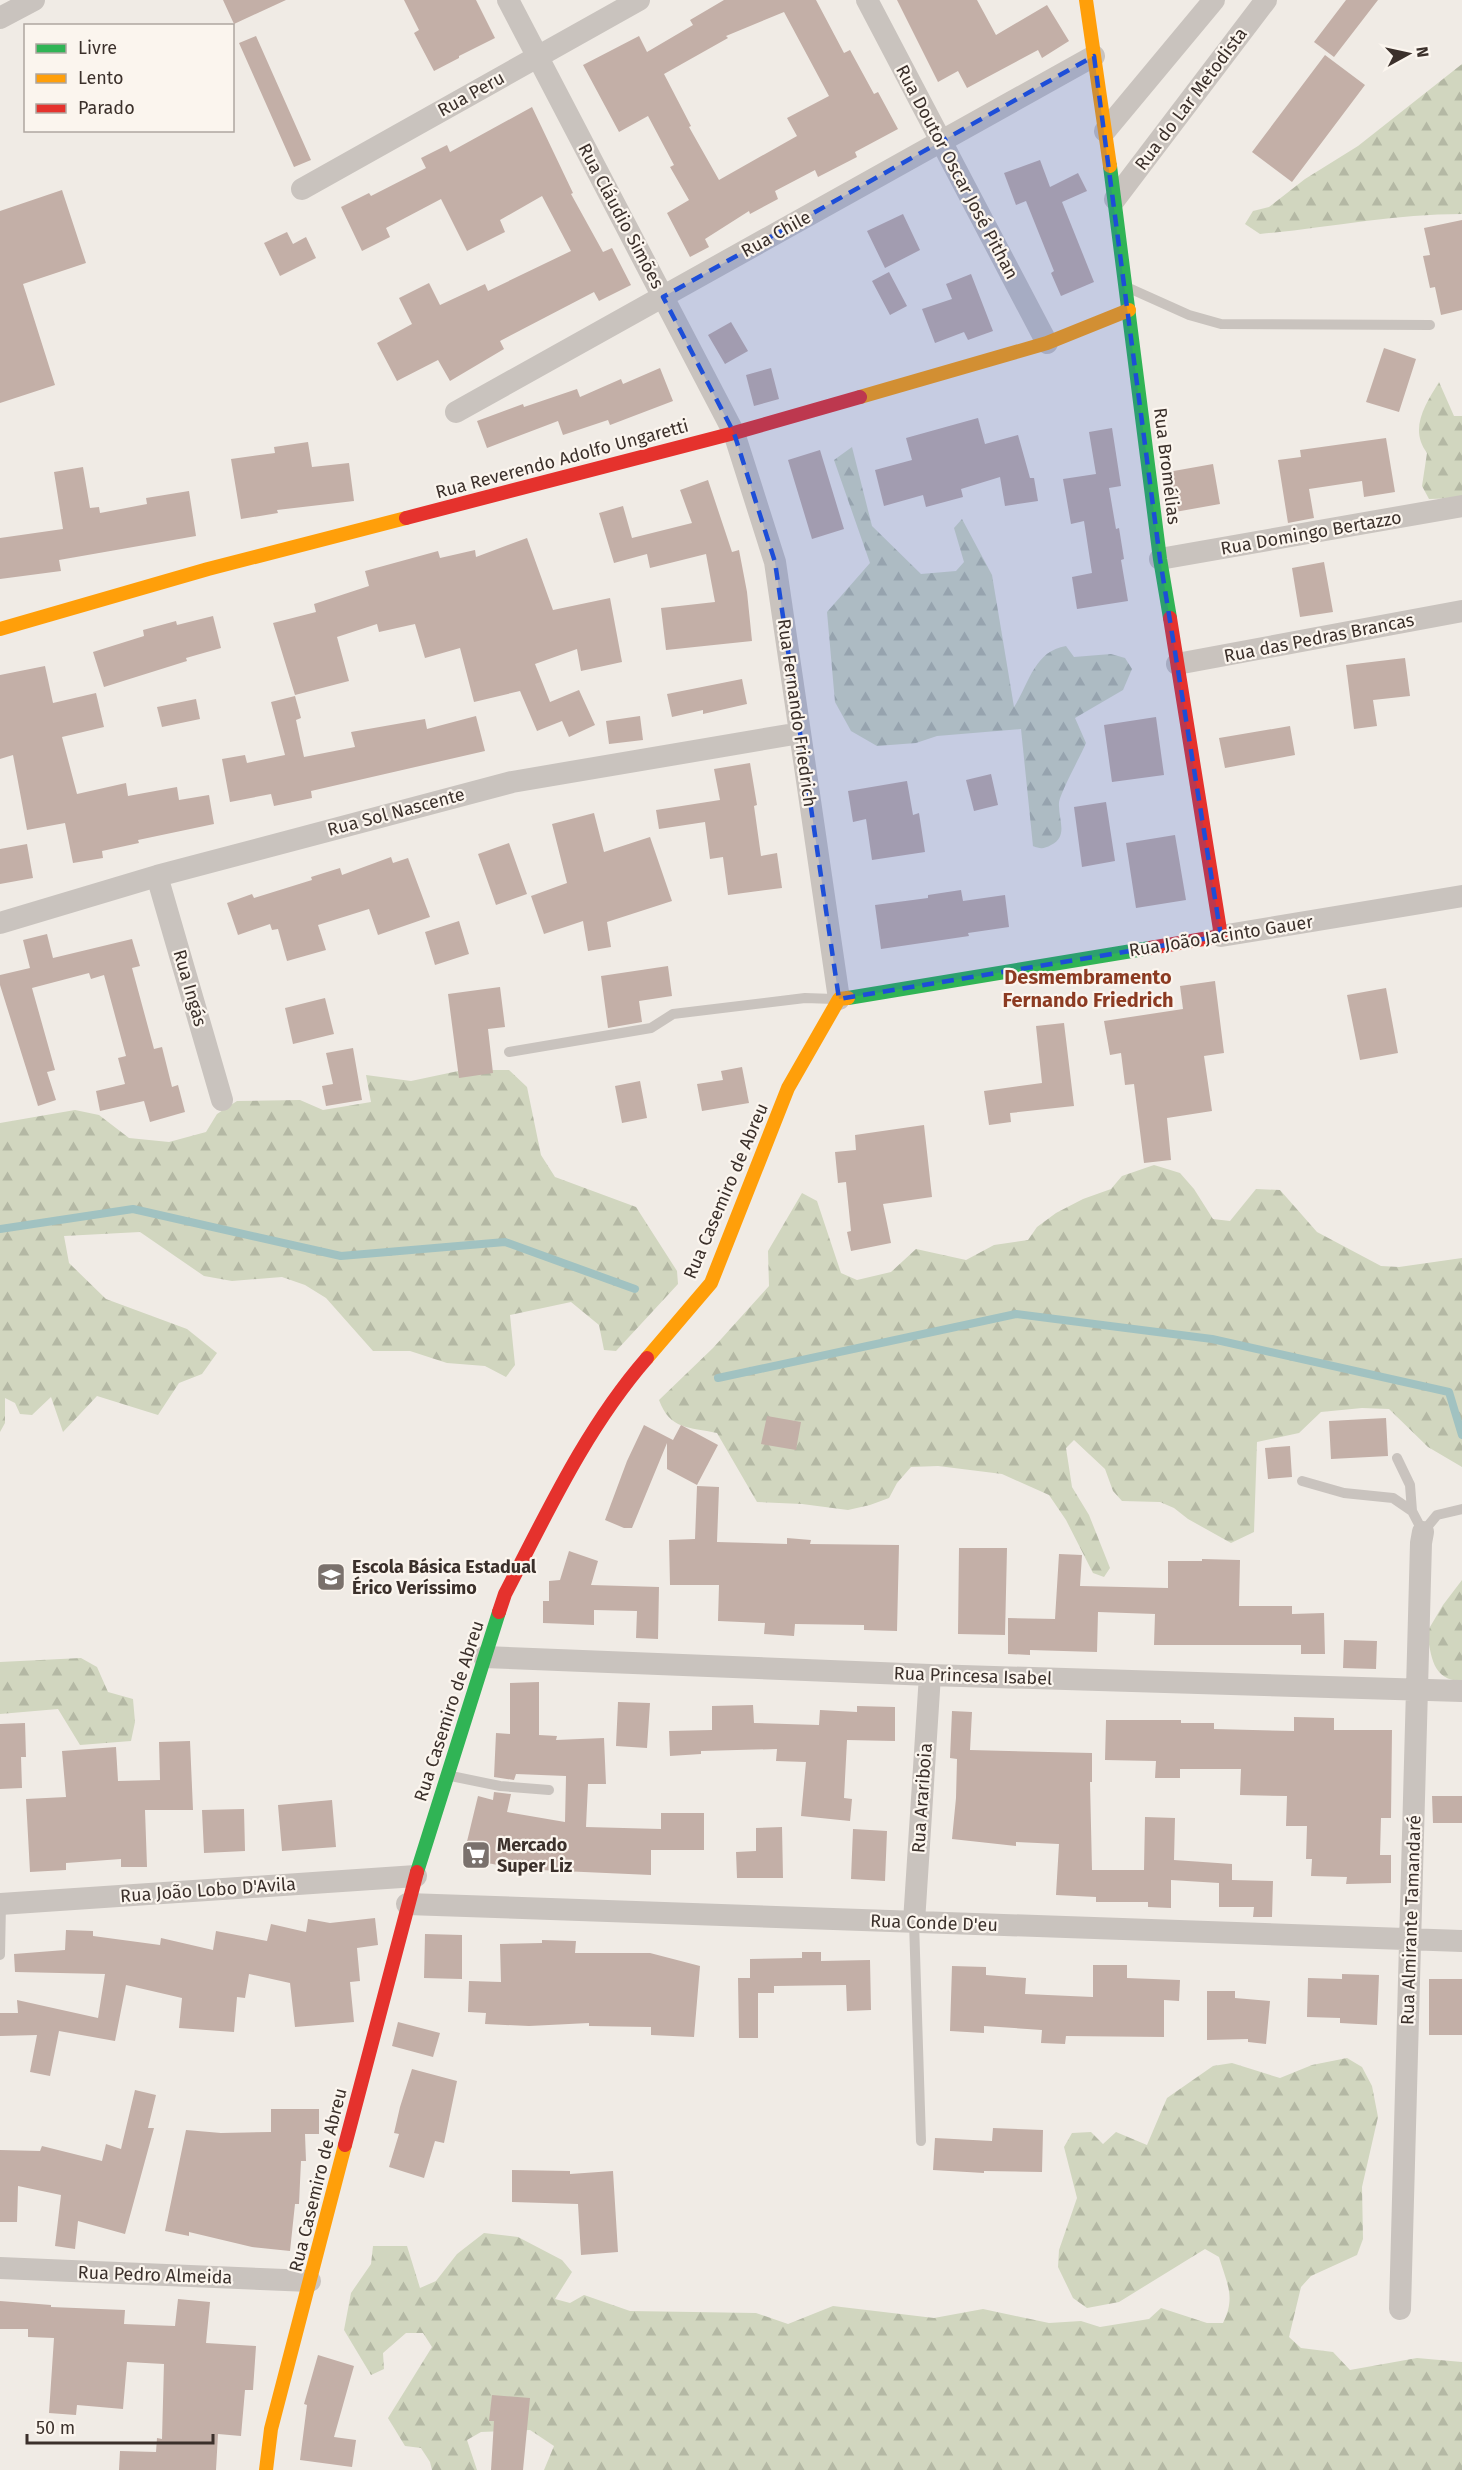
<svg xmlns="http://www.w3.org/2000/svg" width="1462" height="2470" font-family="'Fira Sans',sans-serif">
<defs>
<pattern id="forest-firs" width="22" height="20" patternUnits="userSpaceOnUse" patternTransform="scale(1.5)"><rect width="22" height="20" fill="#d1d6bf"/><path d="M5 1l3.5 6h-7zM16 11l3.5 6h-7z" fill="#b4b8a4"/></pattern>
</defs>
<rect width="100%" height="100%" fill="#f0ebe5"/>
<path fill="url(#forest-firs)" d="M1462,64V214C1394,214 1327,228 1260,234L1245,224L1253,211L1269,207L1305,179L1358,146Z
M1439,382L1454,416H1462V498L1429,499L1422,486L1427,453C1409,429 1425,405 1439,382Z
M852,447L872,526L921,574L956,571L964,562L954,528L962,519L992,575L1014,707C1029,684 1034,651 1066,646L1074,657L1111,654L1125,658L1132,669L1123,690L1075,718L1086,743C1081,755 1060,793 1059,803C1058,819 1069,836 1051,845C1044,849 1040,849 1033,846L1021,729L937,736L916,743L877,746L851,731L835,702L827,612L870,563L834,460Z
M463,1070H509L527,1087L541,1155L555,1177L636,1207L677,1271L678,1284L616,1351L604,1350L599,1325L571,1302L510,1315L515,1365L506,1377L485,1366L447,1363L410,1351H373L326,1298L305,1285L282,1277L232,1281L204,1276L140,1232L64,1236L69,1263L106,1299L187,1329L217,1353L202,1374L179,1383L158,1415L97,1396L63,1432L51,1397L32,1415L20,1414L15,1403L5,1398V1423L0,1432V1123L75,1110L99,1115L129,1138L169,1142L206,1132L217,1114L237,1101L300,1100L323,1110L371,1102L366,1075L411,1081Z
M1154,1165L1180,1173L1194,1189L1213,1219L1230,1221L1256,1189L1280,1190L1317,1232L1381,1266L1399,1267L1462,1258V1467L1428,1447L1389,1409L1362,1408L1321,1412L1299,1433L1257,1442L1254,1532L1231,1543L1188,1519L1174,1508L1160,1502L1122,1501L1113,1491L1105,1469L1074,1440L1066,1448L1072,1487L1089,1515L1110,1568L1104,1577L1093,1573L1066,1520L1049,1495L1002,1474L938,1466L911,1467L897,1483L889,1498L870,1505L848,1510L802,1504L757,1502L717,1433C689,1427 670,1430 659,1400L713,1348L769,1286L768,1251L802,1193L817,1201L841,1273L857,1280L891,1272L916,1249L966,1260L994,1245L1028,1240L1037,1227L1056,1213L1083,1199L1111,1189L1122,1176Z
M1462,1580V1681C1432,1681 1431,1655 1427,1632L1443,1605Z
M81,1658L97,1667L108,1692L133,1699L135,1722L131,1741L80,1745L58,1709L0,1714V1662Z
M1347,2058L1362,2067L1372,2086L1378,2117L1362,2187L1363,2239L1357,2255L1311,2276L1301,2287L1289,2337L1301,2348L1333,2352L1350,2370L1417,2358L1462,2362V2470H544L554,2446L530,2430L481,2432L467,2440L477,2470H432L430,2462L421,2448L405,2446L388,2418L432,2347L423,2333H406L383,2353L384,2369L371,2375L344,2330L351,2293L371,2264L373,2246H407L420,2288L436,2281L457,2254L484,2233L518,2237L562,2260L572,2272L555,2299L570,2303L584,2295L630,2311L756,2313L788,2324L833,2306L934,2318L983,2309L1049,2323L1081,2321L1100,2327L1149,2319L1161,2308L1207,2323H1223C1236,2297 1227,2284 1219,2257L1205,2249L1119,2302L1087,2308L1073,2298L1058,2267L1059,2250L1077,2198L1064,2147L1072,2133L1091,2132L1103,2144L1116,2132L1147,2145L1167,2098L1213,2066L1232,2063L1280,2078L1312,2065Z"/>
<g fill="none" stroke-linecap="round" stroke-linejoin="round">
<path stroke="#a1c2c1" stroke-width="8" d="M0,1229L133,1209L341,1256L505,1242L635,1289
M718,1378L1016,1314L1212,1339L1449,1392L1462,1435"/>
</g>
<path fill="#c3afa7" fill-rule="evenodd" d="M223,0H286L234,24Z
M404,0H476L495,38L459,56V58L434,71L414,33L419,30Z
M724,0H816L844,53L850,50L874,94L878,92L898,129L855,152L857,157L818,177L815,170L775,191L778,199L750,214L749,211L705,239L709,247L690,257L667,213L689,200L670,167L674,165L648,116L619,132L583,65L639,36L647,52L693,25L690,20ZM784,12L829,96L787,118L797,136L719,180L689,127L691,126L664,74L728,38L726,36Z
M897,0H977L996,35L1047,5L1069,41L1042,58L1038,50L967,88L958,71L938,82Z
M1346,0H1378L1334,57L1314,42Z
M256,36L311,160L294,167L239,43Z
M1325,55L1365,85L1292,182L1252,152Z
M532,107L573,193L571,194L603,252L612,248L631,285L599,301L594,292L500,341L504,349L450,381L438,360L397,381L377,343L412,324L399,298L429,283L440,305L485,284L488,291L571,251L542,196L500,220L505,232L467,251L441,199L386,228L390,237L362,251L341,207L369,193L371,196L426,168L421,158L447,145L450,152Z
M1040,160L1050,187L1078,173L1087,191L1062,202L1094,282L1061,296L1051,273L1054,271L1026,201L1016,205L1004,173Z
M62,190L86,263L23,284L55,385L0,403V211Z
M903,214L920,250L885,268L867,231Z
M1462,220V310L1441,315L1435,287L1430,288L1423,256L1430,255L1424,228Z
M287,232L293,244L306,237L316,258L280,276L264,243Z
M889,272L907,306L890,315L872,281Z
M971,274L993,331L968,340L964,332L935,343L922,309L952,299L946,284Z
M731,322L748,351L725,364L708,335Z
M1384,348L1416,359L1399,412L1366,402Z
M660,368L673,401L610,425L608,420L563,435L558,421L487,448L477,421L523,404L524,407L577,389L580,397L621,379L623,384Z
M771,368L779,399L754,406L746,375Z
M978,418L985,444L1018,435L1030,478H1034L1038,501L1005,506L1000,477L961,489L963,497L926,507L923,495L884,506L875,470L912,460L906,438Z
M1112,428L1121,486L1109,488L1116,529L1119,528L1124,559L1121,560L1128,601L1077,609L1072,577L1092,573L1084,521L1071,524L1063,479L1096,474L1089,432Z
M1386,438L1395,492L1364,497L1362,481L1309,489L1314,518L1288,523L1278,460L1301,457L1300,450Z
M308,442L312,467L349,463L354,501L277,510L278,513L241,519L231,459L275,453L274,447Z
M820,450L844,529L812,539L788,460Z
M1213,464L1220,504L1175,512L1168,472Z
M83,467L90,508L99,507L100,513L147,504L146,498L189,491L196,536L59,560L61,571L0,579V538L63,529L54,472Z
M708,480L732,552L739,550L747,592L752,641L666,650L661,608L715,602L706,554L650,568L647,554L614,563L599,513L623,506L632,538L692,523L680,490Z
M527,538L553,610L610,598L622,662L581,671L577,649L535,664L550,702L579,690L595,725L569,737L562,721L537,731L520,691L474,702L460,648L425,658L415,624L379,632L377,624L337,637L349,681L295,695L273,623L316,612L314,604L369,586L365,571L438,551L440,558L475,550L476,557Z
M1324,562L1333,612L1300,617L1292,568Z
M213,616L221,648L186,658L187,661L104,687L93,652L144,636L143,630L176,621L177,625Z
M1405,658L1410,696L1373,700L1377,726L1354,729L1346,665Z
M45,666L53,703L96,693L104,727L62,737L77,794L126,783L128,796L177,787L179,800L209,795L214,824L138,840L139,843L102,851L103,858L73,863L65,823L27,830L13,755L0,759V675Z
M742,679L747,704L703,714V710L672,717L667,694Z
M295,696L301,718L296,720L304,757L355,747L351,732L425,719L427,729L476,716L485,751L311,791L312,798L274,806L271,794L230,802L222,759L245,755L247,763L285,755L271,702Z
M196,699L200,719L162,727L157,707Z
M640,716L643,740L609,744L606,721Z
M1156,717L1164,775L1112,782L1104,725Z
M1290,726L1295,755L1225,768L1219,738Z
M750,763L757,805L754,806L761,856L777,853L782,888L728,895L723,857L710,859L705,822L659,829L656,810L720,800L714,769Z
M991,774L998,805L974,811L966,780Z
M907,781L913,815L919,813L925,852L872,860L866,819L853,822L848,791Z
M1106,802L1115,861L1082,867L1074,807Z
M594,813L604,852L650,837L672,901L607,922L611,947L588,951L583,921L544,934L531,896L567,883L552,824Z
M1175,835L1186,900L1136,908L1126,843Z
M509,843L527,894L496,905L478,854Z
M27,844L33,878L0,884V849Z
M391,857L393,863L408,858L430,917L378,935L369,909L318,925L326,950L287,961L278,929L272,930L270,924L238,935L227,903L252,894L254,898L312,880L311,877L340,868L342,875Z
M961,890L963,901L1005,895L1009,927L968,933L969,936L881,949L875,905L928,898V895Z
M459,921L469,954L435,965L425,932Z
M47,934L53,958L132,939L140,966L132,968L154,1049L162,1047L172,1087L178,1085L185,1112L150,1122L144,1101L100,1111L96,1091L125,1084L118,1058L126,1056L104,975L91,979L89,973L32,988L55,1070L47,1072L56,1100L38,1106L0,985V975L30,968L23,940Z
M668,966L672,996L639,1001L642,1022L608,1028L601,976Z
M1215,981L1224,1053L1204,1056L1212,1111L1167,1118L1171,1160L1144,1163L1134,1084L1125,1085L1121,1053L1110,1055L1104,1021L1183,1009L1180,986Z
M500,987L505,1027L488,1029L493,1073L459,1078L448,994Z
M1386,988L1398,1053L1360,1060L1347,995Z
M325,998L334,1034L293,1044L285,1008Z
M1064,1023L1074,1106L1010,1113L1011,1122L989,1125L984,1091L1042,1083L1036,1026Z
M353,1048L362,1100L326,1106L322,1086L333,1084L326,1053Z
M742,1067L749,1103L702,1111L697,1084L723,1080L721,1071Z
M640,1081L647,1118L622,1123L615,1086Z
M924,1125L932,1197L883,1204L891,1243L851,1251L847,1232L851,1231L846,1182L838,1183L835,1152L856,1150L855,1135Z
M767,1416L801,1422L796,1450L761,1444Z
M1386,1418L1388,1456L1331,1459L1329,1421Z
M644,1425L673,1440L681,1425L718,1445L697,1485L667,1469V1443L632,1528H624L605,1520L627,1461Z
M1290,1446L1292,1477L1268,1479L1265,1448Z
M697,1486L719,1487L717,1542L787,1544V1538L811,1540L810,1544L899,1545L897,1631L864,1630V1625L795,1624L794,1636L764,1634L765,1623L718,1621L719,1585H670L669,1540L695,1539Z
M959,1548H1007L1005,1635L958,1634Z
M569,1551L598,1561L591,1585L659,1587L658,1639L636,1638L637,1611L594,1610V1625L543,1623V1601H549V1581L560,1580Z
M1059,1554L1082,1555L1080,1586L1168,1588V1561H1202V1559L1240,1560L1239,1606H1292V1614L1324,1613L1325,1654H1301V1645H1154L1155,1614L1098,1612L1097,1652L1030,1650V1655L1008,1654V1618L1055,1619Z
M1344,1640L1377,1641L1376,1669L1343,1668Z
M539,1682V1735L557,1736L556,1740L604,1738L606,1784H588L586,1827L661,1829V1813H704V1850H651V1875L539,1870L538,1873L463,1858L478,1796L493,1800L494,1792L511,1794L507,1812L565,1822L566,1776L516,1774L514,1780L494,1777L496,1733L510,1734V1683Z
M618,1702L650,1703L647,1748L616,1746Z
M753,1705L754,1723L819,1725L820,1710L857,1712V1706L895,1707V1741L847,1740L844,1798L852,1799L850,1821L801,1816L806,1762L776,1761L777,1749L701,1751V1754L670,1756L669,1731L712,1730V1706Z
M952,1711L972,1712L970,1750L1092,1753V1782H1090L1092,1870H1144L1145,1817L1175,1818L1174,1860L1232,1864V1880L1273,1881L1272,1917H1253L1254,1907H1219V1883L1171,1880V1908L1148,1907V1902H1096V1897L1056,1895L1059,1844L1016,1842V1846L952,1839L956,1798L957,1759L950,1758Z
M1294,1717L1334,1718V1730H1392L1391,1818H1381L1380,1855H1391V1883L1346,1884L1347,1877L1311,1876L1312,1859H1306L1307,1826H1286L1287,1796L1240,1795L1241,1769H1180V1778H1155L1156,1761L1105,1760L1106,1720H1181V1723H1214V1729L1294,1731Z
M25,1723L26,1757H21L22,1788L0,1789V1724Z
M190,1741L193,1810H145L147,1867H121V1859L66,1863V1870L30,1872L26,1799L66,1797L62,1751L116,1747L118,1781L160,1780L159,1742Z
M1432,1796H1462V1823H1433Z
M332,1800L336,1847L282,1851L278,1805Z
M244,1809L245,1851L204,1853L202,1810Z
M782,1827L783,1878H737L736,1852L756,1851V1828Z
M853,1829L887,1831L885,1881L851,1879Z
M375,1918L378,1945L357,1948L360,1981L350,1982L354,2022L295,2027L290,1983L249,1974L245,1998L237,1997L234,2032L179,2028L182,1998L126,1985L115,2041L59,2031L50,2076L30,2072L37,2035L0,2036V2013H18L17,2000L98,2018L105,1974L15,1972L14,1954L65,1950L66,1930L93,1931V1936L160,1945L161,1938L213,1950L216,1931L267,1941L271,1924L306,1932L308,1919L330,1923Z
M425,1934L462,1935V1979L424,1978Z
M542,1940L576,1941L575,1953H650L700,1966L694,2037L651,2035V2027L589,2026V2023L529,2026L485,2024L486,2013L468,2012L469,1981L501,1982L500,1944L542,1943Z
M802,1952H821V1961L870,1960L871,2010L847,2011L846,1985L774,1986V1993H758V2038H739L738,1978H750V1959L802,1958Z
M1093,1965H1127V1978L1180,1980L1179,2001L1164,2000V2037L1066,2036L1065,2044L1041,2043L1042,2030L984,2026V2033L950,2031L952,1966L986,1967V1975L1026,1978L1025,1994L1093,1997Z
M1342,1974L1379,1975L1377,2025L1340,2023V2018L1307,2017L1308,1978L1342,1979Z
M1429,1979H1462V2035H1429Z
M1207,1991H1235V1998L1270,2001L1266,2044L1248,2042V2039L1207,2040Z
M398,2022L440,2033L433,2057L392,2046Z
M412,2069L457,2081L444,2143L435,2141L424,2178L389,2167L399,2134L394,2133L400,2107Z
M135,2090L156,2095L148,2128H154L125,2234L78,2221L75,2249L55,2246L61,2195L18,2186L17,2222H0V2150L40,2151L42,2146L102,2161L106,2144L121,2149Z
M271,2109H319V2134H305L306,2161H301L299,2204H295L290,2251L252,2247L189,2232V2236L165,2231L186,2130L221,2133L271,2132Z
M993,2128L1043,2130L1042,2172L984,2171V2173L933,2170L935,2138L992,2141Z
M512,2170L570,2171V2174L613,2171L618,2252L581,2255L578,2204L512,2202Z
M178,2299L210,2302L206,2343L256,2346L253,2390H245L241,2436L218,2434L216,2470H119L120,2451L156,2452L157,2438L162,2439L164,2364L127,2362L123,2409L77,2405L76,2415L49,2413L54,2338L28,2337V2329H0V2301L51,2305V2307L125,2310L124,2324L175,2326Z
M318,2355L354,2366L334,2437L356,2440L352,2467L300,2460L307,2405L304,2404Z
M492,2395L530,2398L523,2470H491L494,2421H489Z"/>
<g fill="none" stroke-linecap="round" stroke-linejoin="round">
<path stroke="#c9c3be" stroke-width="10" d="M1131,289L1189,315L1221,324L1430,325
M509,1052L651,1028L673,1014L805,998L834,999
M1397,1458L1410,1485L1412,1511
M1302,1481L1344,1493L1393,1498L1412,1511L1423,1532L1437,1515L1462,1509
M451,1776L500,1786L549,1790
M914,1922L921,2141
M0,1955L1,1904"/>
<path stroke="#c9c3be" stroke-width="22" d="M508,0L734,433L775,562L839,999
M867,0L1047,343
M0,18L34,0
M1105,131L1214,0
M302,189L639,0
M1115,199L1266,0
M456,412L1094,56
M1160,559L1462,506
M1177,664L1462,611
M157,876L222,1100
M0,923L157,876L512,782L800,733
M1221,936L1462,896
M484,1657L930,1675L1462,1691
M0,1904L416,1876
M407,1904L1462,1941
M914,1922L930,1675
M0,2268L310,2281
M1400,2309L1421,1543L1423,1532"/>
<path stroke="#30b455" stroke-width="14" d="M1110,166L1160,559L1170,618
M848,998L1150,948
M417,1872L499,1612"/>
<path stroke="#ff9f0a" stroke-width="14" d="M1086,0L1110,166
M860,397L1047,343L1129,310
M0,629L208,569L406,518
M647,1358L711,1283L788,1088L839,999L848,998
M266,2470L271,2429L345,2145"/>
<path stroke="#e5322d" stroke-width="14" d="M406,518L734,433L860,397
M1150,948L1221,936L1170,618
M499,1612L505,1594C547,1513 586,1428 647,1358
M345,2145L417,1872"/>
</g>
<path fill="#1d4ed8" fill-opacity="0.2" stroke="#1d4ed8" stroke-width="4.5" stroke-dasharray="12 8" stroke-linejoin="round" d="M1094,56L1160,559L1221,936L839,999L775,562L734,433L663,297Z"/>
<defs>
<g id="school-square" transform="scale(1.5)"><rect x="-9" y="-9" width="18" height="18" rx="4" fill="#7a716c" stroke="#fbf5ee"/><path d="M0-5L7-2L0 1L-7-2ZM-4 1L0 2.5L4 1V4Q0 6-4 4Z" fill="#fff"/></g>
<g id="supermarket-square" transform="scale(1.5)"><rect x="-9" y="-9" width="18" height="18" rx="4" fill="#7a716c" stroke="#fbf5ee"/><path d="M-6-5.5h2.5l.6 2H6L4.5 2H-2.5L-4.4-4H-6ZM-1.5 3.2a1.3 1.3 0 1 0 .1 0ZM3 3.2a1.3 1.3 0 1 0 .1 0Z" fill="#fff"/></g>
</defs>
<g fill-rule="evenodd">
<use href="#school-square" x="331" y="1577"/>
<use href="#supermarket-square" x="476" y="1855"/>
</g>
<g text-anchor="middle" dominant-baseline="central" stroke-width="4.5" stroke-linejoin="round" paint-order="stroke">
<g font-size="18" fill="#3b302b" stroke="#fbf5ee">
<text transform="translate(471 94) rotate(-29)">Rua Peru</text>
<text transform="translate(1191 99) rotate(-53)">Rua do Lar Metodista</text>
<text transform="translate(957 172) rotate(62)">Rua Doutor Oscar José Pithan</text>
<text transform="translate(621 216) rotate(62)">Rua Cláudio Simões</text>
<text transform="translate(776 234) rotate(-29)">Rua Chile</text>
<text transform="translate(562 459) rotate(-15)">Rua Reverendo Adolfo Ungaretti</text>
<text transform="translate(1167 466) rotate(83)">Rua Bromélias</text>
<text transform="translate(1311 533) rotate(-10)">Rua Domingo Bertazzo</text>
<text transform="translate(1319 638) rotate(-11)">Rua das Pedras Brancas</text>
<text transform="translate(797 713) rotate(82)">Rua Fernando Friedrich</text>
<text transform="translate(396 812) rotate(-15)">Rua Sol Nascente</text>
<text transform="translate(1221 936) rotate(-9)">Rua João Jacinto Gauer</text>
<text transform="translate(190 988) rotate(74)">Rua Ingás</text>
<text transform="translate(726 1191) rotate(-67)">Rua Casemiro de Abreu</text>
<text transform="translate(973 1676) rotate(2)">Rua Princesa Isabel</text>
<text transform="translate(449 1711) rotate(-72)">Rua Casemiro de Abreu</text>
<text transform="translate(922 1798) rotate(-86)">Rua Arariboia</text>
<text transform="translate(208 1890) rotate(-4)">Rua João Lobo D'Avila</text>
<text transform="translate(1411 1920) rotate(-88)">Rua Almirante Tamandaré</text>
<text transform="translate(934 1923) rotate(2)">Rua Conde D'eu</text>
<text transform="translate(318 2180) rotate(-76)">Rua Casemiro de Abreu</text>
<text transform="translate(155 2275) rotate(2)">Rua Pedro Almeida</text>
</g>
<g font-size="18" font-weight="bold" fill="#3b302b" stroke="#fbf5ee" text-anchor="start">
<text x="352" y="1567">Escola Básica Estadual<tspan x="352" dy="21">Érico Veríssimo</tspan></text>
<text x="497" y="1845">Mercado<tspan x="497" dy="21">Super Liz</tspan></text>
</g>
<g font-size="20" font-weight="bold" fill="#8c3b22" stroke="#fbf5ee">
<text x="1088" y="977">Desmembramento<tspan x="1088" dy="23">Fernando Friedrich</tspan></text>
</g>
</g>
<rect x="24" y="24" width="210" height="108" fill="#fbf5ee" stroke="#aea6a0" stroke-width="1.5"/>
<rect x="36" y="44" width="30" height="9" fill="#30b455" stroke="#aea6a0" stroke-width="1.5"/>
<text x="78" y="54" font-size="18" fill="#3b302b">Livre</text>
<rect x="36" y="74" width="30" height="9" fill="#ff9f0a" stroke="#aea6a0" stroke-width="1.5"/>
<text x="78" y="84" font-size="18" fill="#3b302b">Lento</text>
<rect x="36" y="104" width="30" height="9" fill="#e5322d" stroke="#aea6a0" stroke-width="1.5"/>
<text x="78" y="114" font-size="18" fill="#3b302b">Parado</text>
<g transform="translate(1408 54) rotate(82)" stroke="#fbf5ee" stroke-width="4.5" paint-order="stroke">
<path d="M0-4.5L10 22L0 15L-10 22Z" fill="#3b302b"/>
<text y="-9" font-size="16" font-weight="bold" text-anchor="middle" fill="#3b302b">N</text>
</g>
<path d="M27 2434v9h186v-9" fill="none" stroke="#3b302b" stroke-width="3"/>
<text x="36" y="2434" font-size="18" fill="#3b302b" stroke="#fbf5ee" stroke-width="4.5" paint-order="stroke">50 m</text>
</svg>
